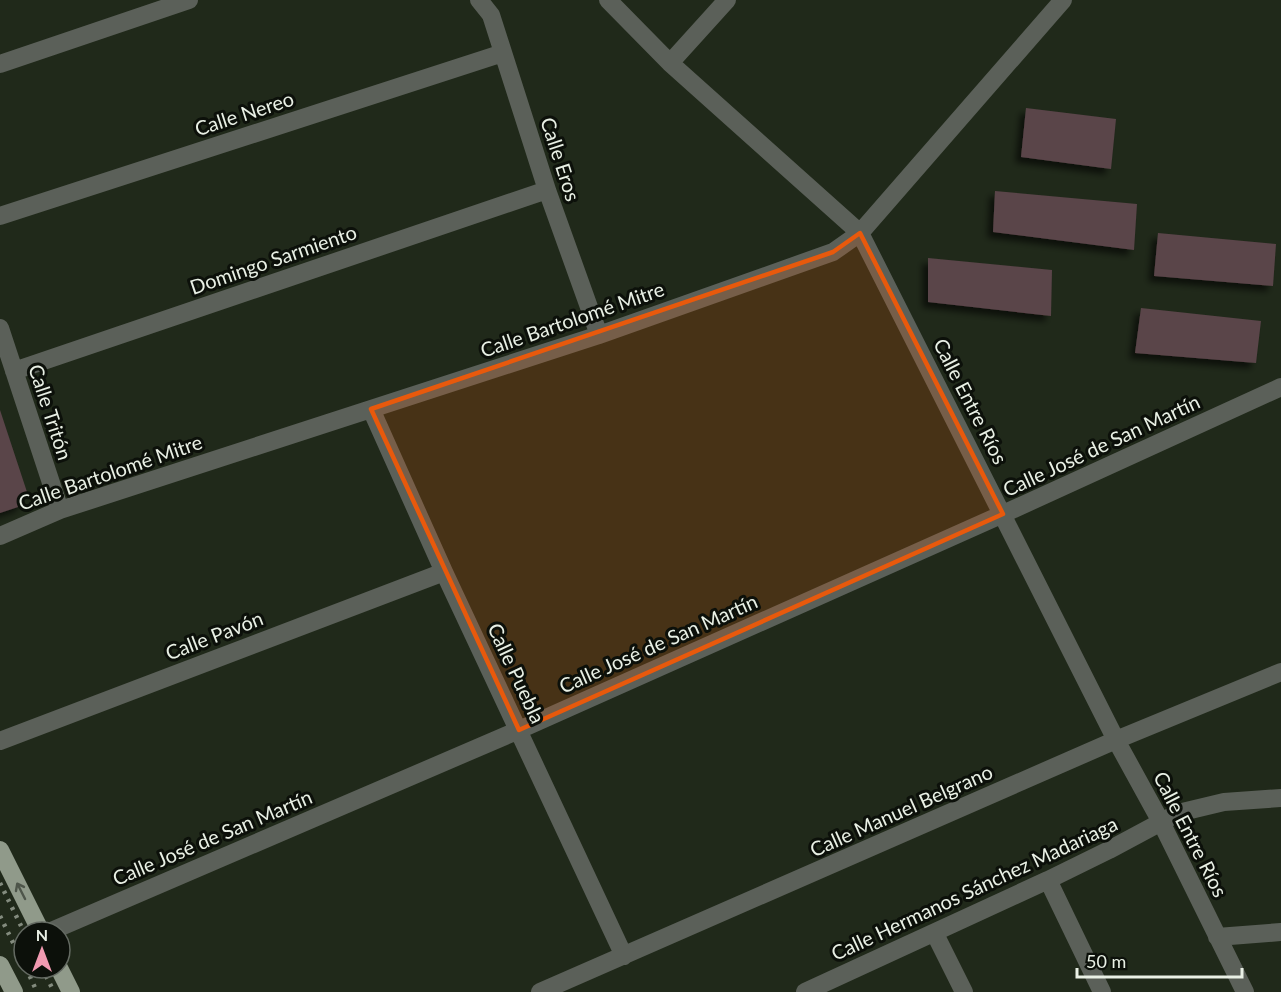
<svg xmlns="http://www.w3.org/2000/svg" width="1281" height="992" font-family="Lato,sans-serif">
<defs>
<filter id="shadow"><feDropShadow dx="-5.5" dy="5.5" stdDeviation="3" flood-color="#0009"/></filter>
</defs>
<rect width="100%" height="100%" fill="#20291a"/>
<path fill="#5a4449" filter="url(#shadow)" d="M1026,108L1116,119L1111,169L1021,157Z
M995,191L1137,204L1134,250L993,232Z
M1158,233L1276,244L1273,286L1154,276Z
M928,258L1052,270L1051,316L928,302Z
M1141,308L1261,321L1256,363L1135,353Z
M0,410L27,492L21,506L0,513Z"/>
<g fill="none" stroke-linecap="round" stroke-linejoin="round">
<path stroke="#5b6059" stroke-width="18" d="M479,0L491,15L547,190L599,335
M608,0L670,63L860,233L1116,740L1161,822L1245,992
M670,63L727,0
M0,64L189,0
M0,216L503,53
M0,328L60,510
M14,371L547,190
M371,409L444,572L624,956
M0,536L60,510L599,335L833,252L860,233L1063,0
M0,741L444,572
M1048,880L1102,992
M49,932L519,730L1003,514L1281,387
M935,934L964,992
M1217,937L1281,932
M540,992L1116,740L1281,672
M805,992L1048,880L1109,850L1178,813L1224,802L1281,798"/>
<path stroke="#909a8a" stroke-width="18" d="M0,850L41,932
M0,965L14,992
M59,968L71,992"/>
<path stroke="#838b7e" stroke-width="4.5" stroke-dasharray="3 6" stroke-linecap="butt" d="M0,883L24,932
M0,916L24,965
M26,968L37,992
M42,968L54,992"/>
</g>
<defs><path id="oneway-shaft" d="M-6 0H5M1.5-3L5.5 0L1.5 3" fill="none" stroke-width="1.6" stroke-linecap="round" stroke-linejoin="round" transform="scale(1.5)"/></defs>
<use stroke="#4e554a" href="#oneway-shaft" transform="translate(21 891) rotate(-117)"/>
<path fill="#e8590c" fill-opacity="0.2" stroke="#e8590c" stroke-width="4.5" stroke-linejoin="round" d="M860,233L1003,514L519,730L371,409L833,252Z"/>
<g text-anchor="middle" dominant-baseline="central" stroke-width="6" stroke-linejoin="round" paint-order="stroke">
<g font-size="20" fill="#e9f0e5" stroke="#0c100a">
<text transform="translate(244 113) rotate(-18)">Calle Nereo</text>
<text transform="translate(561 159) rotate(72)">Calle Eros</text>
<text transform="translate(273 259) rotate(-19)">Domingo Sarmiento</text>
<text transform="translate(572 319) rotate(-19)">Calle Bartolomé Mitre</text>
<text transform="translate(971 401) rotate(63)">Calle Entre Ríos</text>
<text transform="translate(51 412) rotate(72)">Calle Tritón</text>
<text transform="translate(1101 445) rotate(-25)">Calle José de San Martín</text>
<text transform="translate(110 472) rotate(-19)">Calle Bartolomé Mitre</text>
<text transform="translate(214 635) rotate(-21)">Calle Pavón</text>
<text transform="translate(658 643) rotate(-24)">Calle José de San Martín</text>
<text transform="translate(517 673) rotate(65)">Calle Puebla</text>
<text transform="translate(901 810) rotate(-24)">Calle Manuel Belgrano</text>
<text transform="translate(1191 834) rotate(63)">Calle Entre Ríos</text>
<text transform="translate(212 837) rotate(-23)">Calle José de San Martín</text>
<text transform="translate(974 888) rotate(-25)">Calle Hermanos Sánchez Madariaga</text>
</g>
</g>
<g transform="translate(42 950)"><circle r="28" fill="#0c100a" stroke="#646a62" stroke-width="1.5"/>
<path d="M0-4.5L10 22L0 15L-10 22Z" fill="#f19ab1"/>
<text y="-9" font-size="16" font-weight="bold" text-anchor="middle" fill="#e9f0e5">N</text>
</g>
<path d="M1077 968v9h165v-9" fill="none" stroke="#e9f0e5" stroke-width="3"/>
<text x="1086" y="968" font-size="18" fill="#e9f0e5" stroke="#0c100a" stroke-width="4.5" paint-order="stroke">50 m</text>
</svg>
